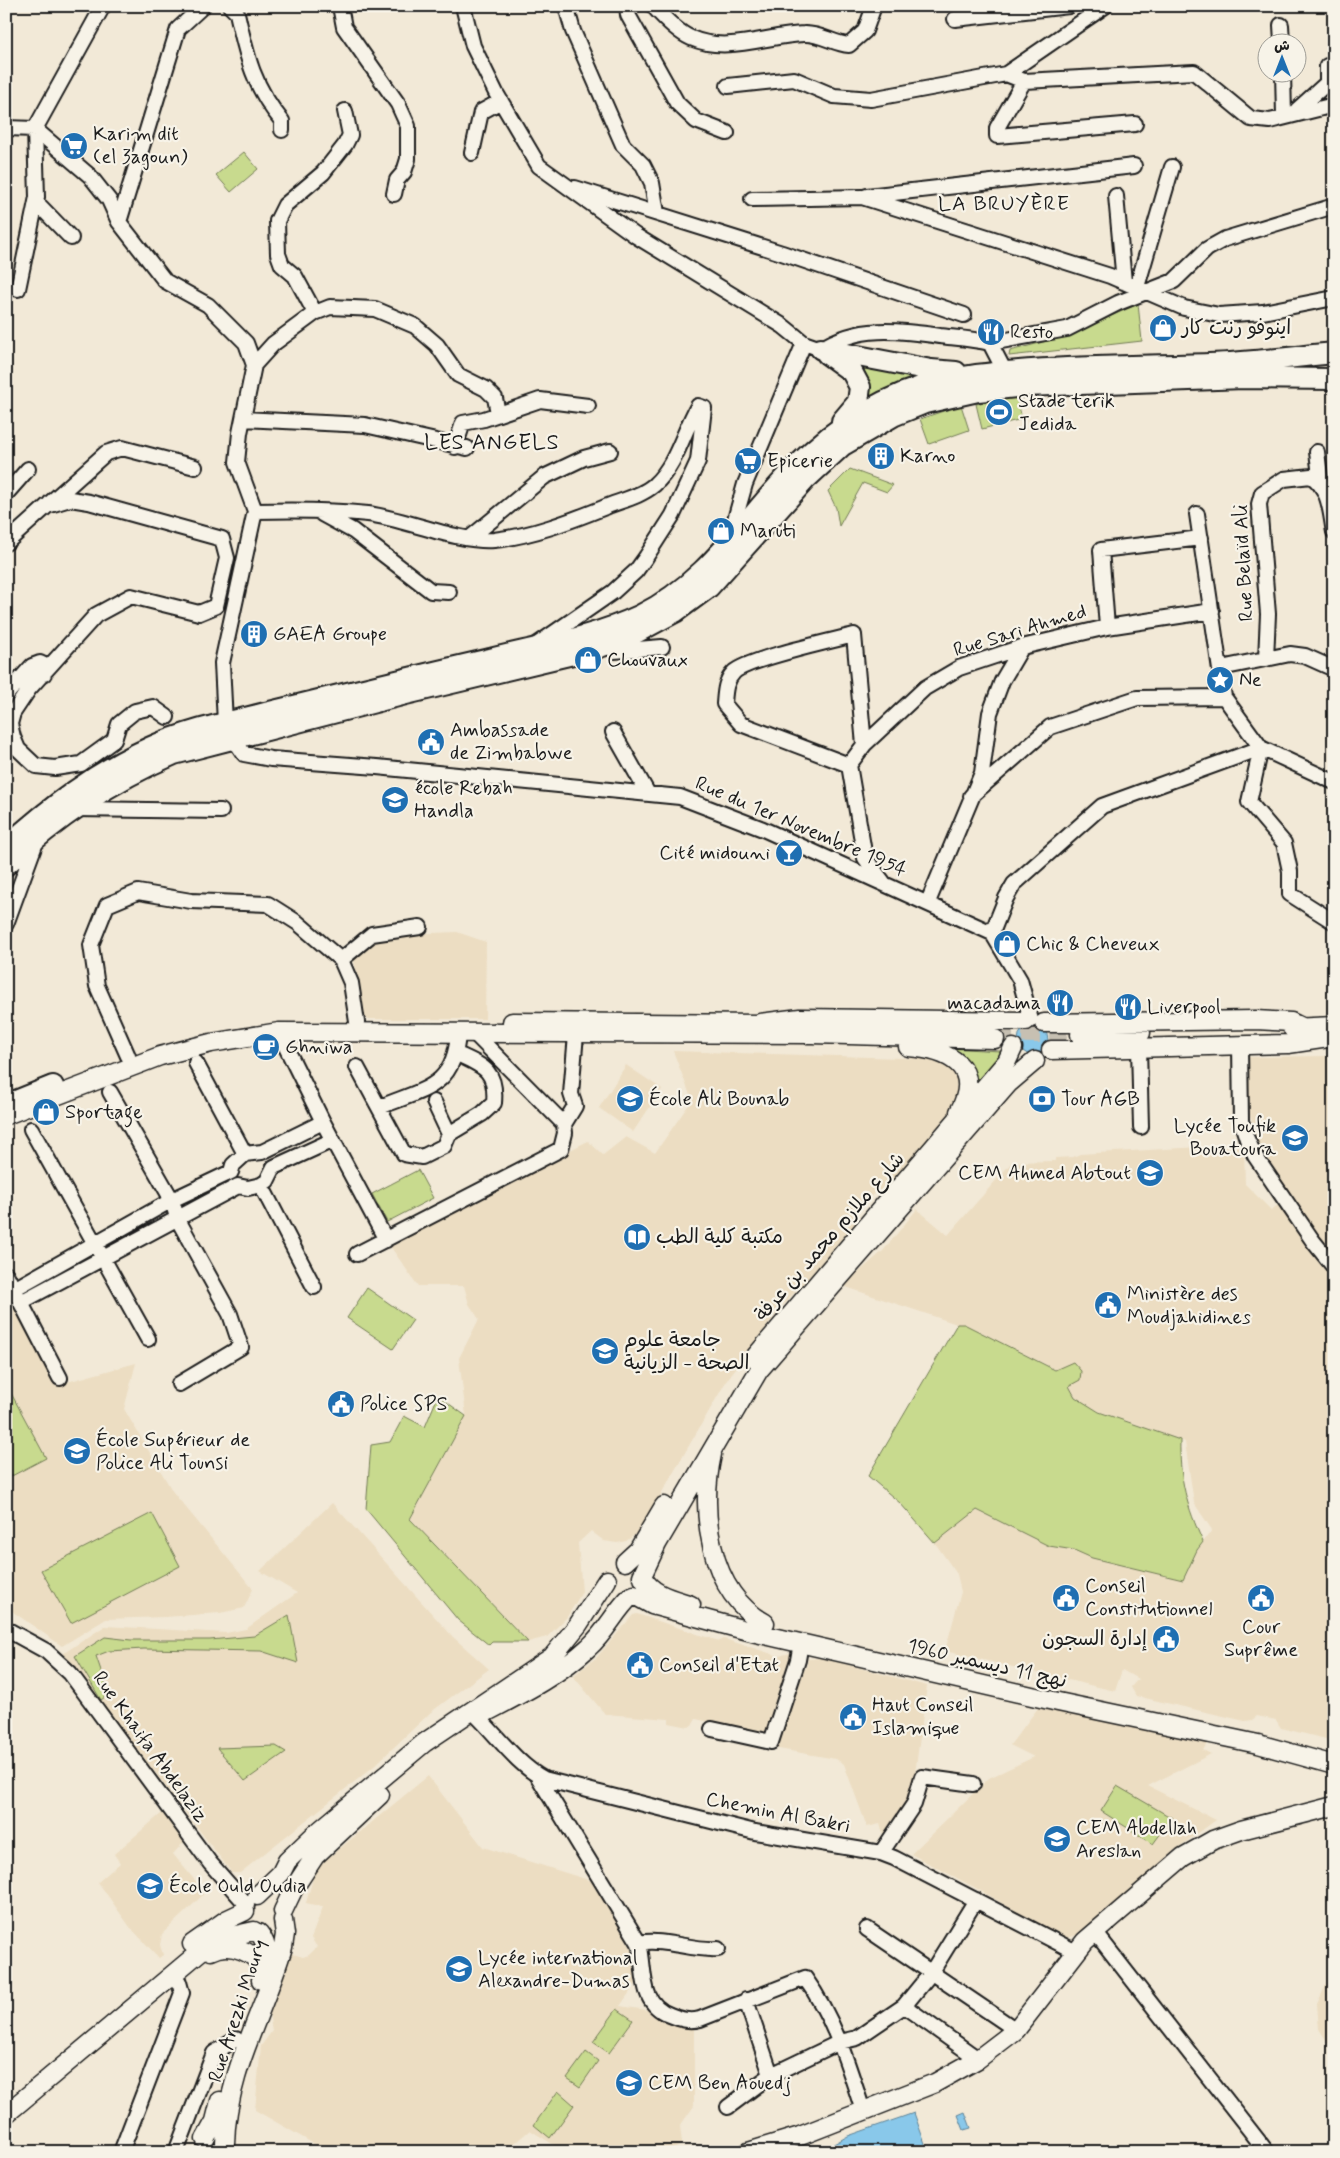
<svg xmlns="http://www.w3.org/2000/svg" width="1340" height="2158" font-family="Mynerve,'Playpen Sans Arabic',sans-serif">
<rect width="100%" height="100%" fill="#f2e9d7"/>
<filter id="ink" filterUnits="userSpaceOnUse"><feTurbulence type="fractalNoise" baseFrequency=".02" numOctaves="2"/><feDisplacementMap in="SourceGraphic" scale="10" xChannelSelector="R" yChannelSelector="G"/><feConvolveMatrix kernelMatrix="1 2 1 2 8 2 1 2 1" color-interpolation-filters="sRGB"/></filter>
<g filter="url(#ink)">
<path fill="#ecddc2" d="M457,932L486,942L485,1019H362L359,983L353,957L374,939L407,934Z
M673,1051L934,1059L950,1067L956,1078L957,1096L953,1111L898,1177L850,1211L858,1224L782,1306L727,1380L639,1532L626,1541L617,1543L604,1541L591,1531L578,1543L582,1592L567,1617L547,1637L528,1642L410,1519L466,1416L459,1358L479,1319L469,1304L464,1286H418L388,1243L588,1141L603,1155L626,1137L655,1153L692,1100Z
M1334,1056V1259L1311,1231L1260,1150L1248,1108L1249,1057Z
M626,1065L662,1089L633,1132L599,1108Z
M1200,1147H1244L1245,1184L1271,1210L1278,1205L1334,1278V1741L1281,1728L1276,1720L1257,1716L1252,1720L1245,1721L1136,1696L1131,1687L1138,1679L1122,1670L1115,1691L945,1651L961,1592L957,1574L935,1543L976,1510L1049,1546L1074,1550L1092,1558L1183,1580L1197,1550L1212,1530L1194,1503L1185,1442L1100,1412L1086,1405L1075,1397L1069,1386L1056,1370L964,1324H957L843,1286L883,1251L917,1209L948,1235L1012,1162L1055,1161V1158L1073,1157L1080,1154Z
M6,1284L60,1384L136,1363L124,1409L173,1492L253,1589L244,1608L220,1613L165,1617L106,1619L62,1646L6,1607Z
M332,1503L453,1637L489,1669L431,1712L373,1767L240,1873H232L79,1673L61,1655L105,1626L226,1633L246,1629L297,1593L260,1571Z
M637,1614L706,1637H711L712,1639L720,1641L724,1639L779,1656L790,1653L792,1666L773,1728L762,1733L696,1719L693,1724L689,1727L669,1723V1719L605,1714L573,1676L597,1657L633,1615Z
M822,1658L927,1686L913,1788L907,1807L884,1837L880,1824L867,1827L844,1764L836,1759L773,1748L802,1669H806L808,1659Z
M1038,1708L1208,1742L1203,1750L1211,1754L1148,1786L1216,1820L1176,1849L1103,1918L1077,1935L1064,1939L974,1887L911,1854L989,1778L1034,1757L1010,1745Z
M428,1776L483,1847L595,1882L633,1952L637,1982L620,2006L647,2010L672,2021L694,2024V2106L680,2126L682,2143L676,2148L670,2149L667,2152H553L554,2145L530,2130L504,2152H328L255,2110L261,2046L272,2031L269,2013L289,1953L303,1957L309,1955L317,1947L311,1938L323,1907L306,1903L316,1868Z
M162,1813L184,1842L173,1854L202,1889L203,1895L162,1934L160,1945L163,1955L159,1958L130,1927L98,1882L120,1863L114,1854Z
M1334,1968V2052L1319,2029L1317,2004Z"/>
<path fill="#c8da8e" stroke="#727b55" d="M244,152L258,169L231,192L216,175Z
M1138,304L1142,341L1009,356L1010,351L1069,335Z
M858,361L923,373L868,399L865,373Z
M1016,394L1022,419L982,429L976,404Z
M961,405L969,430L929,444L920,419Z
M850,469L893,485L887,492L863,483L839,526L836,508L828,491Z
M948,1048L1000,1051L1001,1056L974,1089Z
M418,1170L433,1198L387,1222L372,1194Z
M367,1288L413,1320L393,1349L347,1318Z
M957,1324H964L1055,1370L1073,1362L1081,1371L1080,1380L1069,1386L1075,1397L1099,1412L1180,1440C1179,1479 1187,1507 1203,1542L1197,1550L1183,1580L1092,1558L1074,1550L1049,1546L977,1510L935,1543L900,1503L868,1476Z
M6,1384L46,1458L6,1479Z
M438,1396L466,1416L410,1519L528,1642H492L489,1645L458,1620L366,1509L371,1445L390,1442L404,1416L425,1427Z
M152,1513L180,1566L71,1623L41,1570Z
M289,1615L298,1663L261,1651L144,1649L109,1651L96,1656L109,1694L101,1700L75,1656L105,1637L131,1640H210L254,1636Z
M276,1746L286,1752L245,1781L217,1748Z
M1117,1786L1172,1818L1153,1844L1101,1811Z
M617,2009L633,2020L609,2053L593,2042Z
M586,2052L598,2061L580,2087L567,2078Z
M558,2091L574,2105L550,2138L534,2125Z"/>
<path fill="#89c8ea" stroke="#5d8398" d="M1018 1040a15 15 0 1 1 30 0a15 15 0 1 1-30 0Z
M965,2112L971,2128L964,2130L958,2115Z
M914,2113L928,2152H837L832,2145L848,2136Z"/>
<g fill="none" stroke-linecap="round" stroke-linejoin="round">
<path stroke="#c7c0b2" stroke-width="18" stroke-dasharray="18 9" stroke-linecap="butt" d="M995,1033L1080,1035"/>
<g stroke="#1c1c1c" stroke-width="18">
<path id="minor" d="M230,6L237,13C247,57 253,86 282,121V130
M340,6L344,27L398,104L408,126V159L404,172L397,180L394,194
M463,6L473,46L496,93L539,166L636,236L783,326L804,343L821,349C858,325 898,330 940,336C957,338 973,339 990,343
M566,6L573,31L623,145L643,165L652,183L657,213
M627,6L628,15L677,103L696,121L727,133
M653,6C663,17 677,32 691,38C727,54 767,35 804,34C820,33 834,44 849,45L865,31L874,6
M955,19L1069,6
M1281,25L1282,42
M1283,72L1284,116
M1006,74L1105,6
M1024,81L997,128V136L1135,124
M728,86L794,79L834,96L871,99L1006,74L1024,81L1194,72L1251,119L1270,121L1334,105
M1297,110L1327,83V66H1334
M6,128L35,129L90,176L109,200L119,222L165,281L208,305L246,343L254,365L240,433L237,462L255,511L222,663L225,723
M472,153L481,112L501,101
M575,188L782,253L964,315
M867,196L1134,166
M1116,196L1124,282
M752,199L862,197L1110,276L1184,308L1219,315L1263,312L1334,298
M36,202L71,238
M119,222L178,29L203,6
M1137,287L1172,167
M18,289L37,197L35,129L103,6
M315,313L295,276L282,265L278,254L277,221L285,205L323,173L345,145L350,135L345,111
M254,365L273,344L315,313L330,307L375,309L415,326L437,345L458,375L486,389L495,398L498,413
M1005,372L990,343L1067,329L1118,303L1174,281L1207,249L1225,239L1334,206
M244,419L365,425L467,448
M455,447L463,423L484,419L540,400L588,406
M1317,452L1321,483
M6,494L28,469
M50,503L106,453L122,448L195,467
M255,511C292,510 331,510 368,514C406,519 459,543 494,540C531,536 568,522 603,508C619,501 640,497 654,485C677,464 683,432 698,406L704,408L698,461L673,515L646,557L636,571L613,592L535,646
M322,514L353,531L431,591L449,592
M1197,514L1224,697L1261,748L1334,782
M470,538L544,477L584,458L610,451
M729,541L745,484L804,343
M6,543L47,506L70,499L89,502L222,539L227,558L216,606L199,613L131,596L96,615L29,689L13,713L10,724L13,737L18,749L36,766L55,768L81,764L114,740L119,724L135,711L153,707L167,717
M1107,627L1101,550L1201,538
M614,651L662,647
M1266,659L1268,614L1259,504L1262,493L1284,479L1311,476C1330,489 1330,511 1334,532
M1221,668L1290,654L1305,656L1334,669
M6,695L32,666L40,663L44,665V674
M613,732L647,792
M227,739L238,745L244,754L271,759L377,767L680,797L763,829L992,933L1020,980L1031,1020
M864,745L925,688L959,668L1022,647L1107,627L1212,611
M1261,748L1249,802L1284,843L1290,871V894L1334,922
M849,765L741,724L724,704C725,692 725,681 734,672C748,659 831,641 854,635L864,745L849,765L865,858L883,882
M971,796L1050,727L1137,698L1224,697
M75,809L221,811
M928,902L982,773L990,713L1002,681L1022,647
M6,924L36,842
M992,933L1006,898L1014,884L1102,806L1261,748
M341,960L372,934L420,927
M279,1033L323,1122L386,1240
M1240,1045L1241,1121L1247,1139L1255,1156L1313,1241L1334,1267
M1139,1047L1141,1127
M128,1056L97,986L91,945L107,905L138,892L191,901L268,904L298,923L341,960L351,983L357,1022
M196,1063L245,1154
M357,1067L404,1154L422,1157L444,1146L449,1134L434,1102
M110,1092L172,1200L177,1218L230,1314L241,1347L179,1384
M380,1107C424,1089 455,1087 458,1033
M564,1124L575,1106L571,1094L576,1034
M31,1129L148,1339
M449,1134L482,1114L494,1103C497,1070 483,1066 457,1054
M261,1185L314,1287
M357,1254L561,1149L565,1133L564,1124L474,1033
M6,1274L60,1378
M14,1289L172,1200L231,1172L233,1165L245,1154L262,1152L323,1122
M21,1302L238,1186L248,1188L261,1185L267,1181L274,1167L333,1140
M6,1629L46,1651L70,1673L210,1863L247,1905
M478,1717C498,1737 519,1766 544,1779L755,1832L881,1853L894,1858L1076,1952
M712,1729L771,1742L798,1660L801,1643
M537,1775L639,1943C646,1970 638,2003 670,2015C680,2019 689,2022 700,2019L805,1978C834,2018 848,2064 863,2111
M881,1853L914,1804L922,1777L973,1784
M867,1929L1016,2030
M1095,1932L1267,2152
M639,1943C665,1938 691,1951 718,1949
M746,2000L771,2075
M904,2006L978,2059
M728,2107L771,2075L840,2042L857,2038L904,2006L931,1973L976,1900
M121,2152L182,1993L179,1982L168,1979
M176,2152L214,2053L236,2039"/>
</g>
<g stroke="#1c1c1c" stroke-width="21">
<path id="major" d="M512,1022L764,1024
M760,1023L800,1018L1026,1021
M1044,1023L1256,1020L1291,1022L1303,1028
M1292,1028L1334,1026
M1080,1035L1141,1033
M908,1047C948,1050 984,1066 959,1112
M1051,1050L1288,1044L1328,1038
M6,1115L160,1056L211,1043L279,1032L812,1034L995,1039
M754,1358L1007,1061L1013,1048
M712,1454C700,1511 708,1592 765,1623
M625,1562L638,1550L664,1506
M642,1576L657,1544L759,1370L1008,1084L1035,1061
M643,1578C652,1595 673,1599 691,1605
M634,1595L652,1605L756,1633L1058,1702L1258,1744L1334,1765
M481,1715C519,1695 558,1676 589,1647C606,1632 615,1611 631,1596
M257,1896L281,1873L287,1861L313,1836L424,1743L552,1657L578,1625L607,1580
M283,1911L294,1888L315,1856L380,1795
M259,1933C271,1947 267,1965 261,1980
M192,1944L226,1920L245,1911
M211,1951C229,1941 258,1952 264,1972
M6,2114L202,1950L227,1937L254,1931
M205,2139L215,2121L220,2101
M225,2144C226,2074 264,2012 283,1947L285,1934L283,1920
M748,2152L800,2136L935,2083L978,2059L1016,2030L1085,1941L1183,1857L1213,1840L1241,1830L1334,1806"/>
</g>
<g stroke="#1c1c1c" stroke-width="24">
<path id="highway" d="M821,349L931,370L956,372
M827,354L852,372L860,387L858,402L842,421
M6,847C50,807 96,772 151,747C191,729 235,721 278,710C347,693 416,676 486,660C538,647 592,638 641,615C701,585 736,533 779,485C818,440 866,404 923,386C959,375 995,373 1032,370C1091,366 1150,366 1209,364C1251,363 1292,357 1334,353
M6,865C56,818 111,781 174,754L406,694L594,649L630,636L675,612L709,587L805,480L843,445L893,416L925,403L978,391L1025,386L1244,378L1334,379
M6,1105L53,1086"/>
</g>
<use href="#minor" stroke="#f7f3e8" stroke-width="14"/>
<use href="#major" stroke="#f7f3e8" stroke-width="18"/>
<use href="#highway" stroke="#f7f3e8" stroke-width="20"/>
</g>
</g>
<defs>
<g id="supermarket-disc" transform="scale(1.4375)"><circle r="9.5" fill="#1f6fb2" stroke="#f7f3e8"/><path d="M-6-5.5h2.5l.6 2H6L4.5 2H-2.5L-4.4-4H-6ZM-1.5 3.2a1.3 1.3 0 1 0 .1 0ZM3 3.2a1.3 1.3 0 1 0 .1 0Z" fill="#fff"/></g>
<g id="shop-disc" transform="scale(1.4375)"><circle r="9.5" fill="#1f6fb2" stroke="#f7f3e8"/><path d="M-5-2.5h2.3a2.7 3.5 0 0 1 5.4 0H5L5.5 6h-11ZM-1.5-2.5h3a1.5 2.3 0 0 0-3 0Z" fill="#fff"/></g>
<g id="restaurant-disc" transform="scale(1.4375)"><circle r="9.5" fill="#1f6fb2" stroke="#f7f3e8"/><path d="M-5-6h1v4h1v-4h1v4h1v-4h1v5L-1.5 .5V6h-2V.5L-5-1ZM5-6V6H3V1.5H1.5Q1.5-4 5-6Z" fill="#fff"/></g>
<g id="stadium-disc" transform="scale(1.4375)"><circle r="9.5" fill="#1f6fb2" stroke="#f7f3e8"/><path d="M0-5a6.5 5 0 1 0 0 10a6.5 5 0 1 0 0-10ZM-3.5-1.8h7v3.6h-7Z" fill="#fff"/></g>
<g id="building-disc" transform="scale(1.4375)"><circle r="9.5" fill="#1f6fb2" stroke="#f7f3e8"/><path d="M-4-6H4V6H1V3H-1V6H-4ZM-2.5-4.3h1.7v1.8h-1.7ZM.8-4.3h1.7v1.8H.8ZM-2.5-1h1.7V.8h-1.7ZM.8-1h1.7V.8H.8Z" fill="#fff"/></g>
<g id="sight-disc" transform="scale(1.4375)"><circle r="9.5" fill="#1f6fb2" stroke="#f7f3e8"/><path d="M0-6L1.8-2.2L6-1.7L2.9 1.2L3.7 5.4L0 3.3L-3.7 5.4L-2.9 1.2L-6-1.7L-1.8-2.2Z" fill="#fff"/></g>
<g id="civic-disc" transform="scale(1.4375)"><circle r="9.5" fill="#1f6fb2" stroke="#f7f3e8"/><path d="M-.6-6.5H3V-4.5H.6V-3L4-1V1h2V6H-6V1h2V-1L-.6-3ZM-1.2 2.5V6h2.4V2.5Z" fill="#fff"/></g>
<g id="university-disc" transform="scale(1.4375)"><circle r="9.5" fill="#1f6fb2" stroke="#f7f3e8"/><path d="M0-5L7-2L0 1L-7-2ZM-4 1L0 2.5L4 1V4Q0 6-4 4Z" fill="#fff"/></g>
<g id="bar-disc" transform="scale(1.4375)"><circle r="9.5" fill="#1f6fb2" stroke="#f7f3e8"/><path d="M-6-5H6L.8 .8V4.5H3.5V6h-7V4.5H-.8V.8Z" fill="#fff"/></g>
<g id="cafe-disc" transform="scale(1.4375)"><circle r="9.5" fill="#1f6fb2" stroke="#f7f3e8"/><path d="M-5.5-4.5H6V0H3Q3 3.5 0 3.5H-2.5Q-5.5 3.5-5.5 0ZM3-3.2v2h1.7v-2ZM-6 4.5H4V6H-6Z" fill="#fff"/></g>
<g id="school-disc" transform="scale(1.4375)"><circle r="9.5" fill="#1f6fb2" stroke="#f7f3e8"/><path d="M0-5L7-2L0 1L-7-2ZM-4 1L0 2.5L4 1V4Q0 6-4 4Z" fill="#fff"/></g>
<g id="bank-disc" transform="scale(1.4375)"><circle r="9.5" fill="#1f6fb2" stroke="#f7f3e8"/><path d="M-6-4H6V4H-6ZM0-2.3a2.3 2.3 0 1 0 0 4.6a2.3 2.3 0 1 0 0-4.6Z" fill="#fff"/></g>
<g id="library-disc" transform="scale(1.4375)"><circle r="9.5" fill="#1f6fb2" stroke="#f7f3e8"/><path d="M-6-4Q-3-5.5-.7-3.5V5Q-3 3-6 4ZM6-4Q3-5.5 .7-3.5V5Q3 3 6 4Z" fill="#fff"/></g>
</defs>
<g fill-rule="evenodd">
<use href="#supermarket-disc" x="74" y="146"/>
<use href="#shop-disc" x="1163" y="328"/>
<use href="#restaurant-disc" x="991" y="332"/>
<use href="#stadium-disc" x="999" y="412"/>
<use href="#building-disc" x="881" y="456"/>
<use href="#supermarket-disc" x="748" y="461"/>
<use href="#shop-disc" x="721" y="531"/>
<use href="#building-disc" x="254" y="634"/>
<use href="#shop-disc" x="588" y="660"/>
<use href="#sight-disc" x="1220" y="680"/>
<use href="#civic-disc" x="431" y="742"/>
<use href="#university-disc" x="395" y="800"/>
<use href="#bar-disc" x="789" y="853"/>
<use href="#shop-disc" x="1007" y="944"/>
<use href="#restaurant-disc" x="1060" y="1003"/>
<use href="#restaurant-disc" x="1128" y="1007"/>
<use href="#cafe-disc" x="266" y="1047"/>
<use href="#school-disc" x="630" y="1099"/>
<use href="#bank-disc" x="1042" y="1099"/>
<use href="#shop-disc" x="46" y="1112"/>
<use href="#school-disc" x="1295" y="1138"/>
<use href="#school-disc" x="1150" y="1173"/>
<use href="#library-disc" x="637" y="1237"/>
<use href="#civic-disc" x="1108" y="1305"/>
<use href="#university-disc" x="605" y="1351"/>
<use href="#civic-disc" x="341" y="1404"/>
<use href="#university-disc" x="77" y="1451"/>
<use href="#civic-disc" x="1066" y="1598"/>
<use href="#civic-disc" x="1261" y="1598"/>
<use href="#civic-disc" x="1166" y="1639"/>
<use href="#civic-disc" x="640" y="1665"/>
<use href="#civic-disc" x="853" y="1717"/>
<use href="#school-disc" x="1057" y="1839"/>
<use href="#school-disc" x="150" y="1886"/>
<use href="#school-disc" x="459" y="1969"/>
<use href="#school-disc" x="629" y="2083"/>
</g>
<g text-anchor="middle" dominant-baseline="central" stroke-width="4.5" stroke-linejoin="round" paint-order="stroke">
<g font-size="20" fill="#1c1c1c" stroke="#f7f3e8" text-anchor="start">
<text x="93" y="134">Karim dit<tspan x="93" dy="23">(el 3agoun)</tspan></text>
<text x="1182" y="328">اينوفو رنت كار</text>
<text x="1010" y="332">Resto</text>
<text x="1018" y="401">Stade terik<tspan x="1018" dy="23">Jedida</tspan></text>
<text x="900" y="456">Karno</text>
<text x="767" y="461">Epicerie</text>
<text x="740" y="531">Maruti</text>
<text x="273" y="634">GAEA Groupe</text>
<text x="607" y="660">Chouvaux</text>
<text x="1239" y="680">Ne</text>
<text x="450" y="730">Ambassade<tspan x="450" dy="23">de Zimbabwe</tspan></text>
<text x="414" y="788">école Rebah<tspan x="414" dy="23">Handla</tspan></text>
<text x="770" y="853" text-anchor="end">Cité midouni</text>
<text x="1026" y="944">Chic &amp; Cheveux</text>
<text x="1041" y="1003" text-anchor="end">macadama</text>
<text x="1147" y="1007">Liverpool</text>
<text x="285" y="1047">Ghniwa</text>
<text x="649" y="1099">École Ali Bounab</text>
<text x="1061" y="1099">Tour AGB</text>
<text x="65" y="1112">Sportage</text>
<text x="1276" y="1126" text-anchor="end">Lycée Toufik<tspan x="1276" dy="23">Bouatoura</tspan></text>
<text x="1131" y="1173" text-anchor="end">CEM Ahmed Abtout</text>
<text x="656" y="1237">مكتبة كلية الطب</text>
<text x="1127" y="1294">Ministère des<tspan x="1127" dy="23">Moudjahidines</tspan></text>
<text x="624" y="1340">جامعة علوم<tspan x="624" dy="23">الصحة - الزيانية</tspan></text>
<text x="360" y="1404">Police SPS</text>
<text x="96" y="1440">École Supérieur de<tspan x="96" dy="23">Police Ali Tounsi</tspan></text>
<text x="1085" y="1586">Conseil<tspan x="1085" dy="23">Constitutionnel</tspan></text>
<text x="1261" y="1627" text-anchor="middle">Cour<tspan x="1261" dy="23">Suprême</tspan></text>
<text x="1147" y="1639" text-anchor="end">إدارة السجون</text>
<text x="659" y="1665">Conseil d'Etat</text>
<text x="872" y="1705">Haut Conseil<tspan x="872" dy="23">Islamique</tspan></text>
<text x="1076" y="1828">CEM Abdellah<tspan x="1076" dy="23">Areslan</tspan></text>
<text x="169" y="1886">École Ould Oudia</text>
<text x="478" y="1958">Lycée international<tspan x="478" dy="23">Alexandre-Dumas</tspan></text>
<text x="648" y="2083">CEM Ben Aouedj</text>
</g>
<g font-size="20" fill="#1c1c1c" stroke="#f7f3e8">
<text transform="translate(1244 563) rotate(-93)">Rue Belaïd Ali</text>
<text transform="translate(1020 631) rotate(-17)">Rue Sari Ahmed</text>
<text transform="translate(801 827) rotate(23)">Rue du 1er Novembre 1954</text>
<text transform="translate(830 1237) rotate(-49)">شارع ملازم محمد بن عرفة</text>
<text transform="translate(987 1664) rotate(13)">نهج 11 ديسمبر 1960</text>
<text transform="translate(150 1747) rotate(54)">Rue Khaifa Abdelaziz</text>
<text transform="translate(778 1813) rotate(11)">Chemin Al Bakri</text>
<text transform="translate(238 2011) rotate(-72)">Rue Arezki Moury</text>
</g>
<g font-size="21" letter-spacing="1" fill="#1c1c1c" stroke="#f7f3e8">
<text x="1004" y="204">LA BRUYÈRE</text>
</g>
<g font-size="22" letter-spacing="1" fill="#1c1c1c" stroke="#f7f3e8">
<text x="492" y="443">LES ANGELS</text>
</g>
</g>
<rect width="1340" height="2158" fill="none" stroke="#f7f3e8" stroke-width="25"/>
<rect x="12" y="12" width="1315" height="2133" fill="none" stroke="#1c1c1c" stroke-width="2" filter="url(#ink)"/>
<g transform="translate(1282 58)"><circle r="24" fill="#f7f3e8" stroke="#9f9d96"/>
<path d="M0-4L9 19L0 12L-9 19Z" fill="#1f6fb2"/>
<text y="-8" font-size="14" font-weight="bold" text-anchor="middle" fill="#1c1c1c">ش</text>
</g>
</svg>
